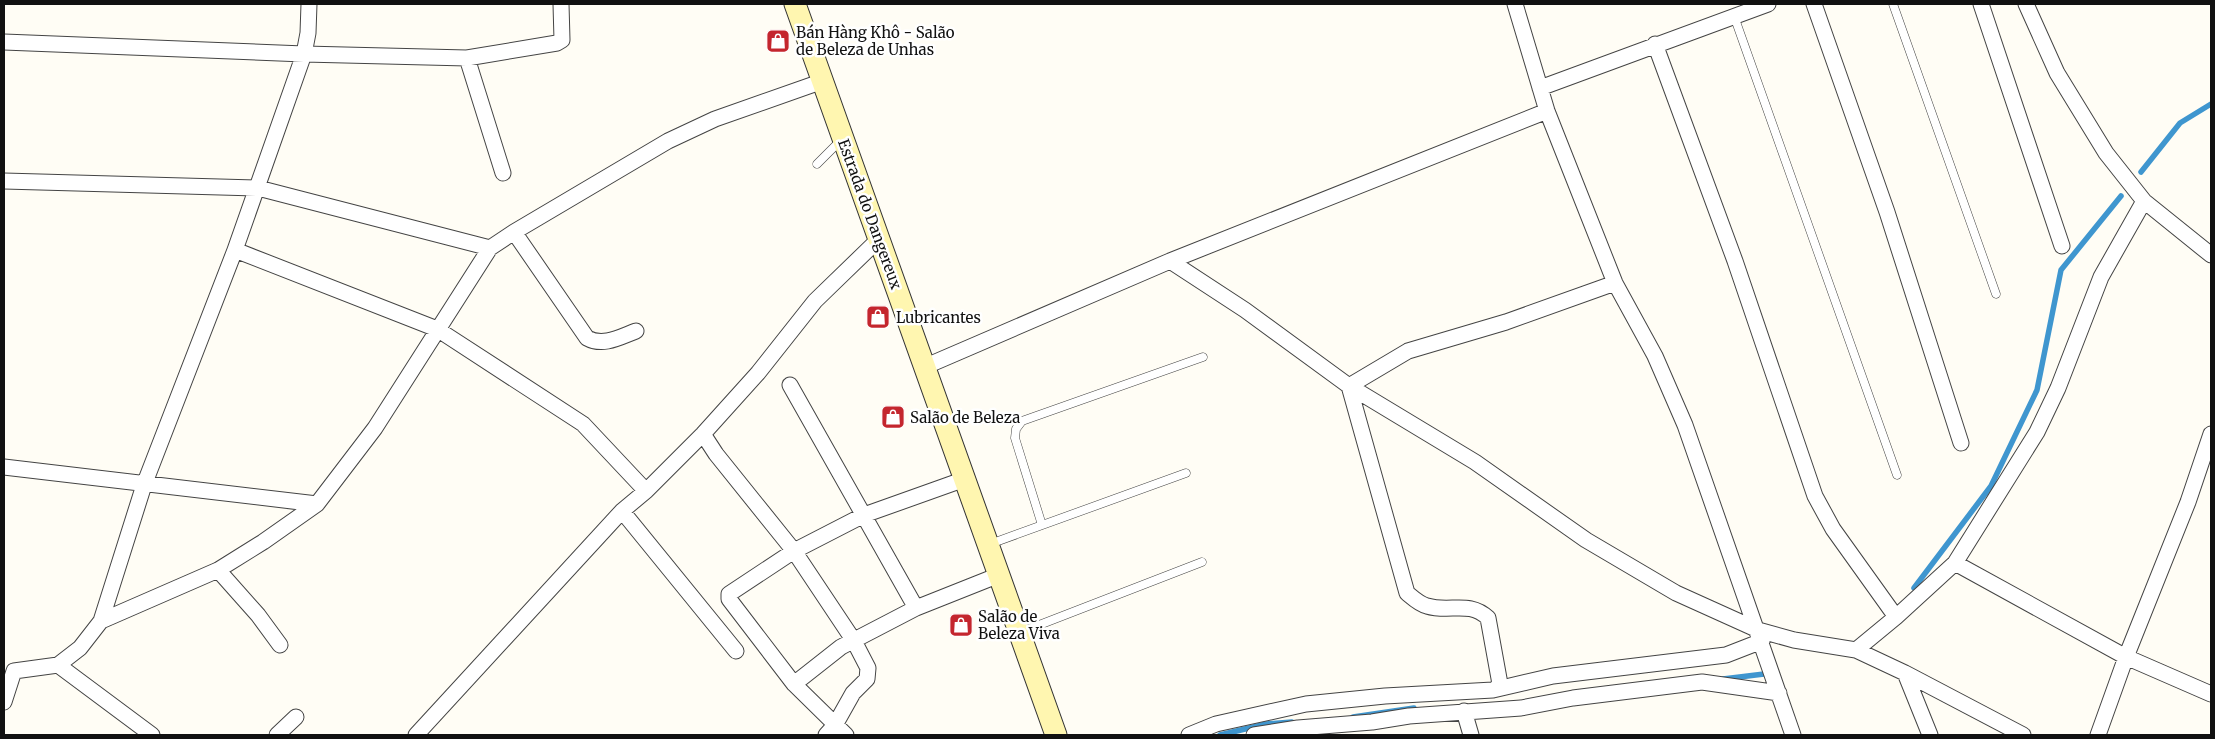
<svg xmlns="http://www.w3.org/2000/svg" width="2215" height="739" font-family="Merriweather,serif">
<rect width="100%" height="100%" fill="#fffdf5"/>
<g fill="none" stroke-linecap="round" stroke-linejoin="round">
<path stroke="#3f96cf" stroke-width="5.5" d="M2141,172L2180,123L2211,104
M1914,588L1991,486L2037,390L2061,270L2121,196
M1723,679L1764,674
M1353,717L1414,708
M1220,735L1266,724L1292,722"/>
<g stroke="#444" stroke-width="9">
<path id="lane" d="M1893,4L1996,294
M1734,16L1897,475
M817,164L840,141
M1042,525L1015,438L1016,429L1022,421L1203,357
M990,544L1186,473
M1021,632L1202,562"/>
</g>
<g stroke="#444" stroke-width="17">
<path id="street" d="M1515,4L1547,111L1615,283L1655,356L1685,425L1793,735
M1814,4L1887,212L1961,443
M1981,4L2062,246
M2026,4L2057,73L2106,153L2144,201L2211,255
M4,42L304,54L467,58L557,43L562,40L561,4
M1655,44L1735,261L1815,496L1833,529L1896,617
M467,58L503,173
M1540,88L1768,4
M4,181L258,188L490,248
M514,232L587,338C603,347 620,337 636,331
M235,250L437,329L583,424L646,491
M1170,261L1245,310L1349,386L1475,462L1586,540L1676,593L1758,630L1794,640L1856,650L1905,673L2023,735
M924,367L1170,261L1547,111
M790,385L916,608
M703,434L716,454L794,551L854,641L868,668L867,679L853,693L835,725L826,735
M4,467L317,504
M622,511L736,651
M1955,563L2037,432L2058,388L2101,277L2144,201
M218,570L258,615L280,645
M101,621L144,485L235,250L304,54L308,33L309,4
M1856,650L1896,617L1955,563L2126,657L2211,694
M58,665L152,735
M1905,673L1930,735
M794,684L841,647L916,608L999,575
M1497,687L1500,684L1488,618C1469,600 1450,613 1427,606C1419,604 1413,598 1407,593L1349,386L1408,351L1506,322L1615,283
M4,702L14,671L58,665L80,648L101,621L218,570L263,542L317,504L375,428L490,248L514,232L668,141L715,119L823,81
M1464,711L1471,735
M277,735L296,717
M416,735L622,511L646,491L703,434L758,373L815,301L879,239
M846,735L794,684L729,599V594L794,551L864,515L965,479
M1189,735L1216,724L1306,704L1385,696L1493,690L1553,676L1726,655L1762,641
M1254,735L1298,728L1372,722L1409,716L1521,708L1573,698L1702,682L1779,693
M2098,735L2126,657L2188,502L2211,434"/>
</g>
<g stroke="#333" stroke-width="23">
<path id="secondary" d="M795,4L1056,735"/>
</g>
<use href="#lane" stroke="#fff" stroke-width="8"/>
<use href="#street" stroke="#fff" stroke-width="15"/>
<use href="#secondary" stroke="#fff6b0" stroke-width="21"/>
</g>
<defs>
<g id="shop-square" transform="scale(1.25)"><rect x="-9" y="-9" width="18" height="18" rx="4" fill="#c4262e" stroke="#fff"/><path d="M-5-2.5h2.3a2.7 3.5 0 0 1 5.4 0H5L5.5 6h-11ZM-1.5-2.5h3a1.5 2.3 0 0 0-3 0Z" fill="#fff"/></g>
</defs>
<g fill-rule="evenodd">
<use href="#shop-square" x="778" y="41"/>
<use href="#shop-square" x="878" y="317"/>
<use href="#shop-square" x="893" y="417"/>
<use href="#shop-square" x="961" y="625"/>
</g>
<g text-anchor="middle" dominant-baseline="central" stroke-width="5" stroke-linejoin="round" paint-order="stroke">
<g font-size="15" fill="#111" stroke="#fff" text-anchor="start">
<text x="796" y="32">Bán Hàng Khô - Salão<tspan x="796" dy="17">de Beleza de Unhas</tspan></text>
<text x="896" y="317">Lubricantes</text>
<text x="910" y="417">Salão de Beleza</text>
<text x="978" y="616">Salão de<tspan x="978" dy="17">Beleza Viva</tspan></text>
</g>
<g font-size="15" fill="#111" stroke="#fff">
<text transform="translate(870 214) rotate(70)">Estrada do Dangereux</text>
</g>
</g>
<rect width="2215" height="739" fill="none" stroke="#111111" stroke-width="10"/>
</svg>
